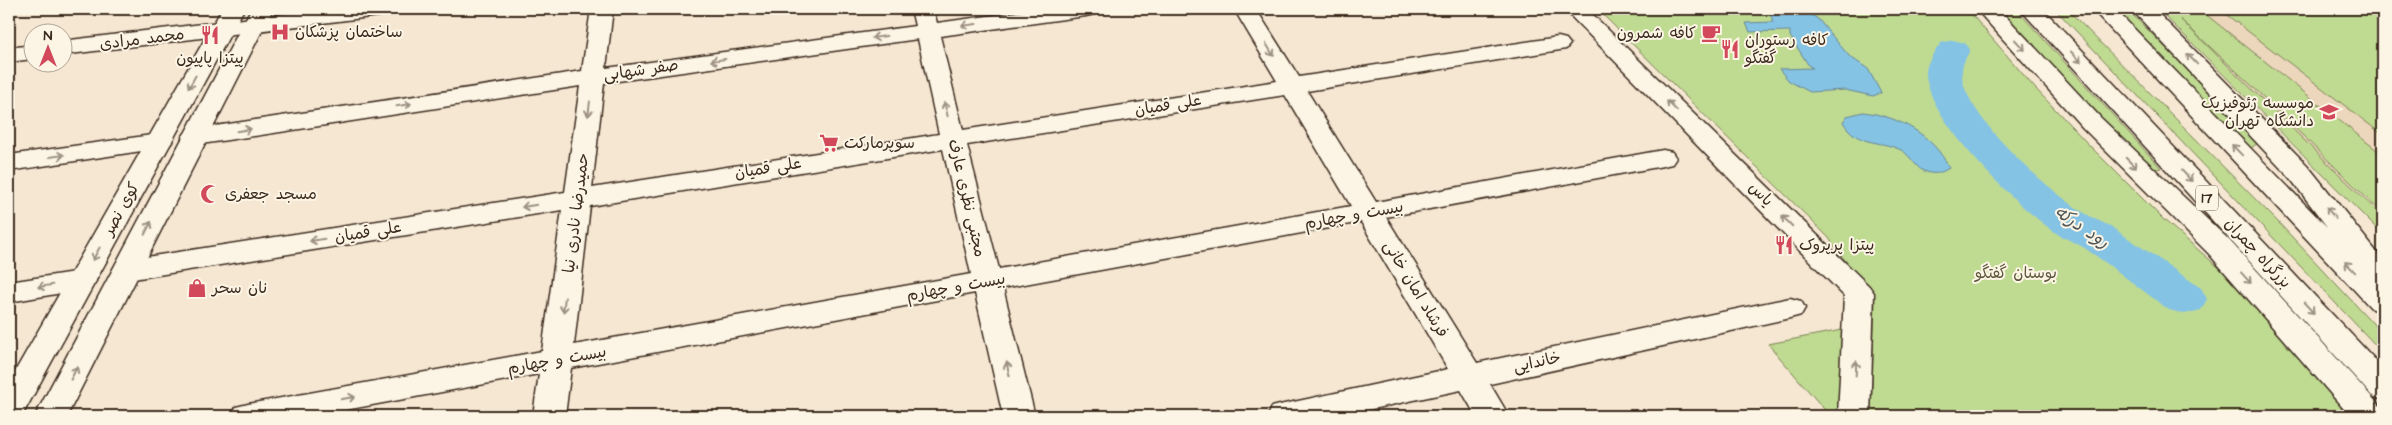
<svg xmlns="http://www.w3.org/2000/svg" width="2392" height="425" font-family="'Architects Daughter','Playpen Sans Arabic',sans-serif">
<rect width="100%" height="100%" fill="#f5e7d2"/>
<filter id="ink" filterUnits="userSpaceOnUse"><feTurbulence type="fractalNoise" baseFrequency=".02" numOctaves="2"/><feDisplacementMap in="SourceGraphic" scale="10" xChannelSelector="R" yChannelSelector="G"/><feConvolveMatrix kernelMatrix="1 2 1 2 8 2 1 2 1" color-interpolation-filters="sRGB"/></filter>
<g filter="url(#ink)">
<path fill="#ecd6bc" d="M2165,9H2383V215Z"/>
<path fill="#bfda91" stroke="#7d8258" d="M1597,9H1967L2034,87L2090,146L2164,220L2240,286L2355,416H1871L1875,301L1828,237Z
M1999,9H2016L2161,168L2151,170Z
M2055,9H2067L2278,222L2383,334V353Z
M2108,9H2127L2259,142L2250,149Z
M2158,9H2199L2383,155V214L2251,85L2180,19L2383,217V235Z
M2219,9H2383V135Z
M1847,329L1851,335L1839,416H1830L1768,344Z"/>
<path fill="#85c3e5" stroke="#678695" d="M1791,9H1802L1818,19L1849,56L1868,69L1881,93L1873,96L1845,90L1810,92L1789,81L1779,69L1813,68L1809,66L1790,36V31L1750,32L1746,23L1773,22L1770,13Z
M1863,112C1898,116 1934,135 1949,168C1941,173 1935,175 1927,172C1916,170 1911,155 1901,150C1878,139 1858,147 1843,122L1847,116Z"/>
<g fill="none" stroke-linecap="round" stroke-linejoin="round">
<path fill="#85c3e5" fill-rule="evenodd" d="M1953,40L1965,43L1970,50C1967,56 1962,64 1962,71C1959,113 2052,194 2086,214C2096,220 2107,224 2116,230C2145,249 2173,269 2201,288L2207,299L2201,310L2185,314L2169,310C2142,290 2114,268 2086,249C2077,243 2065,239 2056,233C2019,208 1926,119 1926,73C1926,62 1935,51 1941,43Z"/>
<g stroke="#3b2a1e" stroke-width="3">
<path id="minor" d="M326,9H390L387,14L379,16L62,55V41Z
M591,9H613L606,68L915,26L911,9H933L937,23L1039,9H1097L1094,14L1086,16L940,36L963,130L1277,81L1234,9H1256L1299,77L1558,37L1566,39L1570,44L1566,49L1307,91L1376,202L1663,150L1672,152L1676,158L1672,164L1663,166L1386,217L1477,363L1790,298L1801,301L1805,308L1801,315L1790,318L1490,384L1509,416H1476L1461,390L1339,416H1268L1272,407L1284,404L1448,369L1361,222L1003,288L1035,416H1003L975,293L571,368L565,416H533L539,374L313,416H232L236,407L248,404L542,351L562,210L127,280L117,277L113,270L117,263L127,260L565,192L580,86L195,145L186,142L182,137L186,132L195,129L582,71ZM918,39L939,134L592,188L604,83ZM1285,95L1351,206L999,269L967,145ZM943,149L971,274L574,345L590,206Z
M1564,9H1587L1869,286L1874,293L1870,416H1838L1844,296Z
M32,45V59L9,62V48Z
M159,134L168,137L172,142L168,147L9,171V155Z
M81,271L91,274L96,281L91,288L9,302V282Z"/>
</g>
<g stroke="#3b2a1e" stroke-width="3">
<path id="major" d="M222,9H244L22,416H9V382Z
M251,9H273L67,416H35Z"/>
</g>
<g stroke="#3b2a1e" stroke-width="3">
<path id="highway" d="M1976,9H1999L2101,118L2229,240L2381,407L2383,416H2350L2209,254L2083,128Z
M2020,9H2043L2383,368V400L2372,396Z
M2092,9H2115L2327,227L2290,178L2131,9H2154L2308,166L2383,260V312L2372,309Z"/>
</g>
<use href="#minor" fill="#fcf5e5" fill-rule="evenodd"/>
<use href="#major" fill="#fcf5e5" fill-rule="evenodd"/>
<use href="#highway" fill="#fcf5e5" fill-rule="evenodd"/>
</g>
<defs><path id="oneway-shaft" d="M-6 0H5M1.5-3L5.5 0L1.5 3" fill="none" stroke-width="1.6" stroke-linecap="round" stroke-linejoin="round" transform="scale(1.25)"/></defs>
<g stroke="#9c9082">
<use href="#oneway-shaft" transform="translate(969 25) rotate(172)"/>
<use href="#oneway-shaft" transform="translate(879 37) rotate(172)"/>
<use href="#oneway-shaft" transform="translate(2020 45) rotate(47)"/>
<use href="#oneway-shaft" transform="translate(1270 50) rotate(59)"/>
<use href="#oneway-shaft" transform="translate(2076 57) rotate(47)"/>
<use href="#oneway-shaft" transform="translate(2192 59) rotate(-134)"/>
<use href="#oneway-shaft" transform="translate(718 60) rotate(172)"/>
<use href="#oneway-shaft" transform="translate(192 82) rotate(119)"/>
<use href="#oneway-shaft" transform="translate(404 105) rotate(-9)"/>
<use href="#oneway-shaft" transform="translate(1672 106) rotate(-135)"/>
<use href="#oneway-shaft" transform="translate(589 109) rotate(97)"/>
<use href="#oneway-shaft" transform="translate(946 109) rotate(-103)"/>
<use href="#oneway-shaft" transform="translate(244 130) rotate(-9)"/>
<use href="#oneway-shaft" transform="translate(2237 150) rotate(-134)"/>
<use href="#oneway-shaft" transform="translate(57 156) rotate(-8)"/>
<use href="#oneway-shaft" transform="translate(2131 163) rotate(45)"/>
<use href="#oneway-shaft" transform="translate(2187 176) rotate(47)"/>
<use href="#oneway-shaft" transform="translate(529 206) rotate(171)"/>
<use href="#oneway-shaft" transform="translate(2331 213) rotate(-128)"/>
<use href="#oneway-shaft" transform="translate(1787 221) rotate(-135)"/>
<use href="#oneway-shaft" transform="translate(148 228) rotate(-63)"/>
<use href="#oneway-shaft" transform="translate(317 240) rotate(171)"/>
<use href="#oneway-shaft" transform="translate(96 254) rotate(119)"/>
<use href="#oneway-shaft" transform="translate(2350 267) rotate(-134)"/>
<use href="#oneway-shaft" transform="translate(2246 278) rotate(48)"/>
<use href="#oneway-shaft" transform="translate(45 286) rotate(171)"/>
<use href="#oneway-shaft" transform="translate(564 305) rotate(97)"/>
<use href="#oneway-shaft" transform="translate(2309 308) rotate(47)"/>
<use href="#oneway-shaft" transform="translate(1856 368) rotate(-88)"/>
<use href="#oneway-shaft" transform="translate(1008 369) rotate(-103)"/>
<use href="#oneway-shaft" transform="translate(74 373) rotate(-63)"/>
<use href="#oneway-shaft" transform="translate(348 398) rotate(-10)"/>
</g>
</g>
<defs>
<g id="hospital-bare" transform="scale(1.5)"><path d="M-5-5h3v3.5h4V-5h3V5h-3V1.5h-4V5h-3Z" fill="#d1495b" stroke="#fcf5e5" stroke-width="2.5" paint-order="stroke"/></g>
<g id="cafe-bare" transform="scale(1.5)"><path d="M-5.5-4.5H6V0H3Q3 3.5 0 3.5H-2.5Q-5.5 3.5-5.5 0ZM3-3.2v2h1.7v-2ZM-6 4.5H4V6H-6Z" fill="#d1495b" stroke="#fcf5e5" stroke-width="2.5" paint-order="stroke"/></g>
<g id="restaurant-bare" transform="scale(1.5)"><path d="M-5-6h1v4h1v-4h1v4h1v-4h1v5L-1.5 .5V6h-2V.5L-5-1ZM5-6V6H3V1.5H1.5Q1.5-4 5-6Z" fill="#d1495b" stroke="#fcf5e5" stroke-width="2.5" paint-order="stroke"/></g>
<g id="university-bare" transform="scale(1.5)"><path d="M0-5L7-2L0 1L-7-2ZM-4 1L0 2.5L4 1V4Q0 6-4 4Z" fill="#d1495b" stroke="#fcf5e5" stroke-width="2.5" paint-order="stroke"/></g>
<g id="supermarket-bare" transform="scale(1.5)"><path d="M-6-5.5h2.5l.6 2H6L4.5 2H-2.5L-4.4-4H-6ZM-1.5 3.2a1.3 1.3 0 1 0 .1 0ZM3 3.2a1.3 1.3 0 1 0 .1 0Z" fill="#d1495b" stroke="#fcf5e5" stroke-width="2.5" paint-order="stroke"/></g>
<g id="mosque-bare" transform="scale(1.5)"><path d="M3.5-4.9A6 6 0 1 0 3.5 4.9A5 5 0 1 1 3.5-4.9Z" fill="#d1495b" stroke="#fcf5e5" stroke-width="2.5" paint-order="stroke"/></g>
<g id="shop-bare" transform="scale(1.5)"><path d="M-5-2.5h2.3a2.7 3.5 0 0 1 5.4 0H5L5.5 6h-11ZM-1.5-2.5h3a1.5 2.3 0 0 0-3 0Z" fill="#d1495b" stroke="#fcf5e5" stroke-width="2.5" paint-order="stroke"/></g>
</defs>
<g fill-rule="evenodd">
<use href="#hospital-bare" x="280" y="32"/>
<use href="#cafe-bare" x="1711" y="33"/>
<use href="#restaurant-bare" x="210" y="35"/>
<use href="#restaurant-bare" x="1730" y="49"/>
<use href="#university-bare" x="2329" y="112"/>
<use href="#supermarket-bare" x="829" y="143"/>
<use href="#mosque-bare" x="210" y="194"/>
<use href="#restaurant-bare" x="1784" y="245"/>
<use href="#shop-bare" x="197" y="288"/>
</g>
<g text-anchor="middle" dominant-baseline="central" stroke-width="4" stroke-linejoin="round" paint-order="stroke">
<rect fill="#fcf5e5" stroke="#75675a" stroke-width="1" x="2196" y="185.5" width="22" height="25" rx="4"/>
<g font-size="15" font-weight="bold" fill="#3b2a1e">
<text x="2207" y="198">17</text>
</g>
<g font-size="16" fill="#3b2a1e" stroke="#fcf5e5" text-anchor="start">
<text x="295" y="32">ساختمان پزشکان</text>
<text x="1696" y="33" text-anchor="end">کافه شمرون</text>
<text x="1745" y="40">کافه رستوران<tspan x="1745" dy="18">گفتگو</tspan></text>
<text x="210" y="58" text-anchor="middle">پیتزا پاپیون</text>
<text x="2314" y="103" text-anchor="end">موسسه ژئوفیزیک<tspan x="2314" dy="18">دانشگاه تهران</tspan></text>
<text x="844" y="143">سوپرمارکت</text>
<text x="225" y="194">مسجد جعفری</text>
<text x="1799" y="245">پیتزا پرپروک</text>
<text x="212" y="288">نان سحر</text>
</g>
<g font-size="16" fill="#3b2a1e" stroke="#fcf5e5">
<text transform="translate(142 39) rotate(-7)">محمد مرادی</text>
<text transform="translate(641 70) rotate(-8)">صفر شهابی</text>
<text transform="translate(1168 105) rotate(-9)">علی قمیان</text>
<text transform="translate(768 168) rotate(-9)">علی قمیان</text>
<text transform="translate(1761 194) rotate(45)">یاس</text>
<text transform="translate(967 198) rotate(77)">مجتبی نظری عارف</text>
<text transform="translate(121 209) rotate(-61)">کوی نصر</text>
<text transform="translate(576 213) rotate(-83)">حمیدرضا نادری نیا</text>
<text transform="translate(1354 215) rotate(-10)">بیست و چهارم</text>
<text transform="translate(368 232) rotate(-9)">علی قمیان</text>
<text transform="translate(2258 253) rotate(47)">بزرگراه چمران</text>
<text transform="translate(956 287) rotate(-10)">بیست و چهارم</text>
<text transform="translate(1416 289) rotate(59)">فرشاد امان خانی</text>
<text transform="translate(557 360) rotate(-10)">بیست و چهارم</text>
<text transform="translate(1537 362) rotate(-12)">خاندایی</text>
</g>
<g font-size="16" fill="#5c563b" stroke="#fcf5e5">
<text x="2016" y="273">بوستان گفتگو</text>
</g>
<g font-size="18" font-style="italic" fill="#51585a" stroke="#fcf5e5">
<text transform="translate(2082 227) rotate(34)">رود درکه</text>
</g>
</g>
<rect width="2392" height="425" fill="none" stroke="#fcf5e5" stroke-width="30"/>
<rect x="15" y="15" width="2362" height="395" fill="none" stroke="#3b2a1e" stroke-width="2" filter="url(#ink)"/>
<g transform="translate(48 48)"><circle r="24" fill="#fcf5e5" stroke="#afa495"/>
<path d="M0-4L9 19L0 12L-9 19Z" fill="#d1495b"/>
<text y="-8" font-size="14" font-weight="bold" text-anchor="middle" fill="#3b2a1e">N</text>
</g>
</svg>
